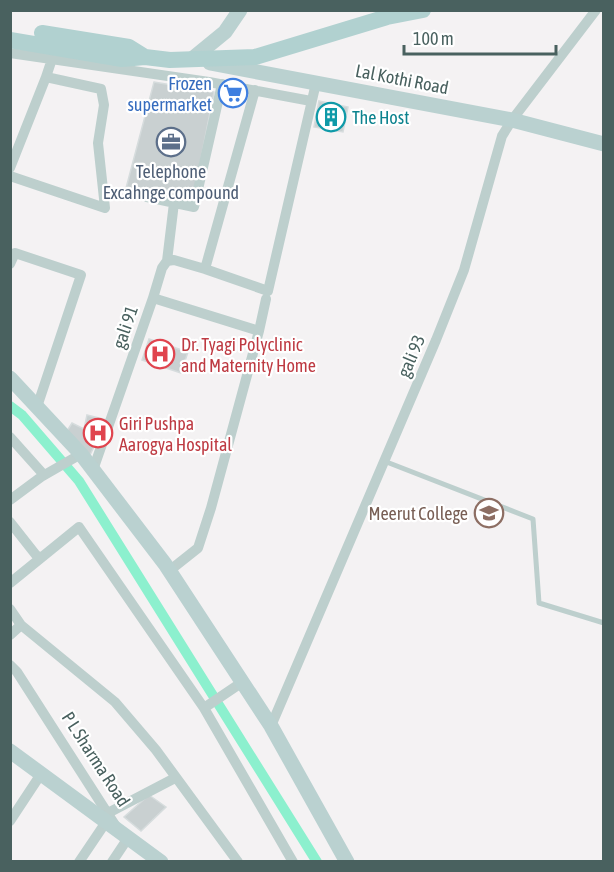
<svg xmlns="http://www.w3.org/2000/svg" width="614" height="872" font-family="'Asap Condensed',sans-serif">
<rect width="100%" height="100%" fill="#f4f2f3"/>
<g fill="none" stroke-linecap="round" stroke-linejoin="round">
<path stroke="#8cf0ce" stroke-width="10" d="M10,406L22,415L79,481L317,862"/>
</g>
<path fill="#c9d0d1" stroke="#d6dcdd" stroke-width="1.5" d="M154,82L214,92L191,210L125,192Z
M319,101L348,107L343,132L314,127Z
M149,339L188,352L181,373L142,360Z
M87,415L107,420L90,455L67,431L72,423L84,429Z
M149,795L166,807L141,831L124,817Z"/>
<g fill="none" stroke-linecap="round" stroke-linejoin="round">
<path stroke="#bdcfcd" stroke-width="5" d="M384,461L533,519L539,603L604,623"/>
<path stroke="#bdcfcd" stroke-width="10" d="M10,53L209,82L311,101
M255,90L205,269L268,291L316,83
M10,168L46,77L52,59
M10,176L105,208L98,143L104,105L101,89L46,77
M147,197L194,207L222,84
M167,261L174,203
M10,264L15,253L81,275L37,407
M153,298L162,268L167,261L174,260L205,269
M10,437L44,475
M93,470L153,298L259,331L266,299
M10,500L41,477L81,454
M10,522L36,555L41,558
M169,571L198,548L211,508L259,331
M10,583L79,527L204,708L241,683
M10,609L21,625L115,702L156,750L238,862
M10,635L21,625
M10,665L17,672L115,825
M204,708L293,862
M271,726L436,340L464,270L502,136L512,120L596,10
M108,813L175,778
M10,821L41,774
M79,862L106,822
M112,862L128,838"/>
<path stroke="#bad1d0" stroke-width="15" d="M192,59L225,32L240,10
M210,63L512,120L604,144
M10,378L81,454L165,564L271,726L347,862
M10,751L161,862"/>
<path stroke="#b1d1d0" stroke-width="16" d="M42,33L129,47L145,57
M10,40L122,59L145,57L170,60L255,57L387,17L423,10"/>
</g>
<defs>
<g id="supermarket-ring" transform="scale(1.5)"><circle r="9.5" fill="#fff" stroke="#3f7fe0" stroke-width="1.5"/><path d="M-6-5.5h2.5l.6 2H6L4.5 2H-2.5L-4.4-4H-6ZM-1.5 3.2a1.3 1.3 0 1 0 .1 0ZM3 3.2a1.3 1.3 0 1 0 .1 0Z" fill="#3f7fe0"/></g>
<g id="building-ring" transform="scale(1.5)"><circle r="9.5" fill="#fff" stroke="#0f9aa8" stroke-width="1.5"/><path d="M-4-6H4V6H1V3H-1V6H-4ZM-2.5-4.3h1.7v1.8h-1.7ZM.8-4.3h1.7v1.8H.8ZM-2.5-1h1.7V.8h-1.7ZM.8-1h1.7V.8H.8Z" fill="#0f9aa8"/></g>
<g id="office-ring" transform="scale(1.5)"><circle r="9.5" fill="#fff" stroke="#5c6f8a" stroke-width="1.5"/><path d="M-6-3h4V-5.5h4V-3h4V5H-6ZM-1-4.5V-3h2v-1.5ZM-6 0V1H6V0Z" fill="#5c6f8a"/></g>
<g id="hospital-ring" transform="scale(1.5)"><circle r="9.5" fill="#fff" stroke="#e0444e" stroke-width="1.5"/><path d="M-5-5h3v3.5h4V-5h3V5h-3V1.5h-4V5h-3Z" fill="#e0444e"/></g>
<g id="university-ring" transform="scale(1.5)"><circle r="9.5" fill="#fff" stroke="#8d6e63" stroke-width="1.5"/><path d="M0-5L7-2L0 1L-7-2ZM-4 1L0 2.5L4 1V4Q0 6-4 4Z" fill="#8d6e63"/></g>
</defs>
<g fill-rule="evenodd">
<use href="#supermarket-ring" x="233" y="93"/>
<use href="#building-ring" x="331" y="117"/>
<use href="#office-ring" x="171" y="142"/>
<use href="#hospital-ring" x="160" y="354"/>
<use href="#hospital-ring" x="98" y="433"/>
<use href="#university-ring" x="489" y="513"/>
</g>
<g text-anchor="middle" dominant-baseline="central" stroke-width="4.5" stroke-linejoin="round" paint-order="stroke">
<g font-size="18" fill="#49615f" stroke="#fff">
<text transform="translate(402 79) rotate(11)">Lal Kothi Road</text>
<text transform="translate(125 327) rotate(-71)">gali 91</text>
<text transform="translate(411 356) rotate(-67)">gali 93</text>
<text transform="translate(96 759) rotate(57)">P L Sharma Road</text>
</g>
<g font-size="18" fill="#366cbe" stroke="#fff" text-anchor="end">
<text x="212" y="83">Frozen<tspan x="212" dy="21">supermarket</tspan></text>
</g>
<g font-size="18" fill="#0d838f" stroke="#fff" text-anchor="start">
<text x="352" y="117">The Host</text>
</g>
<g font-size="18" fill="#4e5e75" stroke="#fff">
<text x="171" y="171">Telephone<tspan x="171" dy="21">Excahnge compound</tspan></text>
</g>
<g font-size="18" fill="#be3a42" stroke="#fff" text-anchor="start">
<text x="181" y="344">Dr. Tyagi Polyclinic<tspan x="181" dy="21">and Maternity Home</tspan></text>
<text x="119" y="423">Giri Pushpa<tspan x="119" dy="21">Aarogya Hospital</tspan></text>
</g>
<g font-size="18" fill="#785e54" stroke="#fff" text-anchor="end">
<text x="468" y="513">Meerut College</text>
</g>
</g>
<rect width="614" height="872" fill="none" stroke="#49615f" stroke-width="24"/>
<path d="M404 45v9h152v-9" fill="none" stroke="#49615f" stroke-width="3"/>
<text x="413" y="45" font-size="18" fill="#49615f" stroke="#ffffff" stroke-width="4.5" paint-order="stroke">100 m</text>
</svg>
